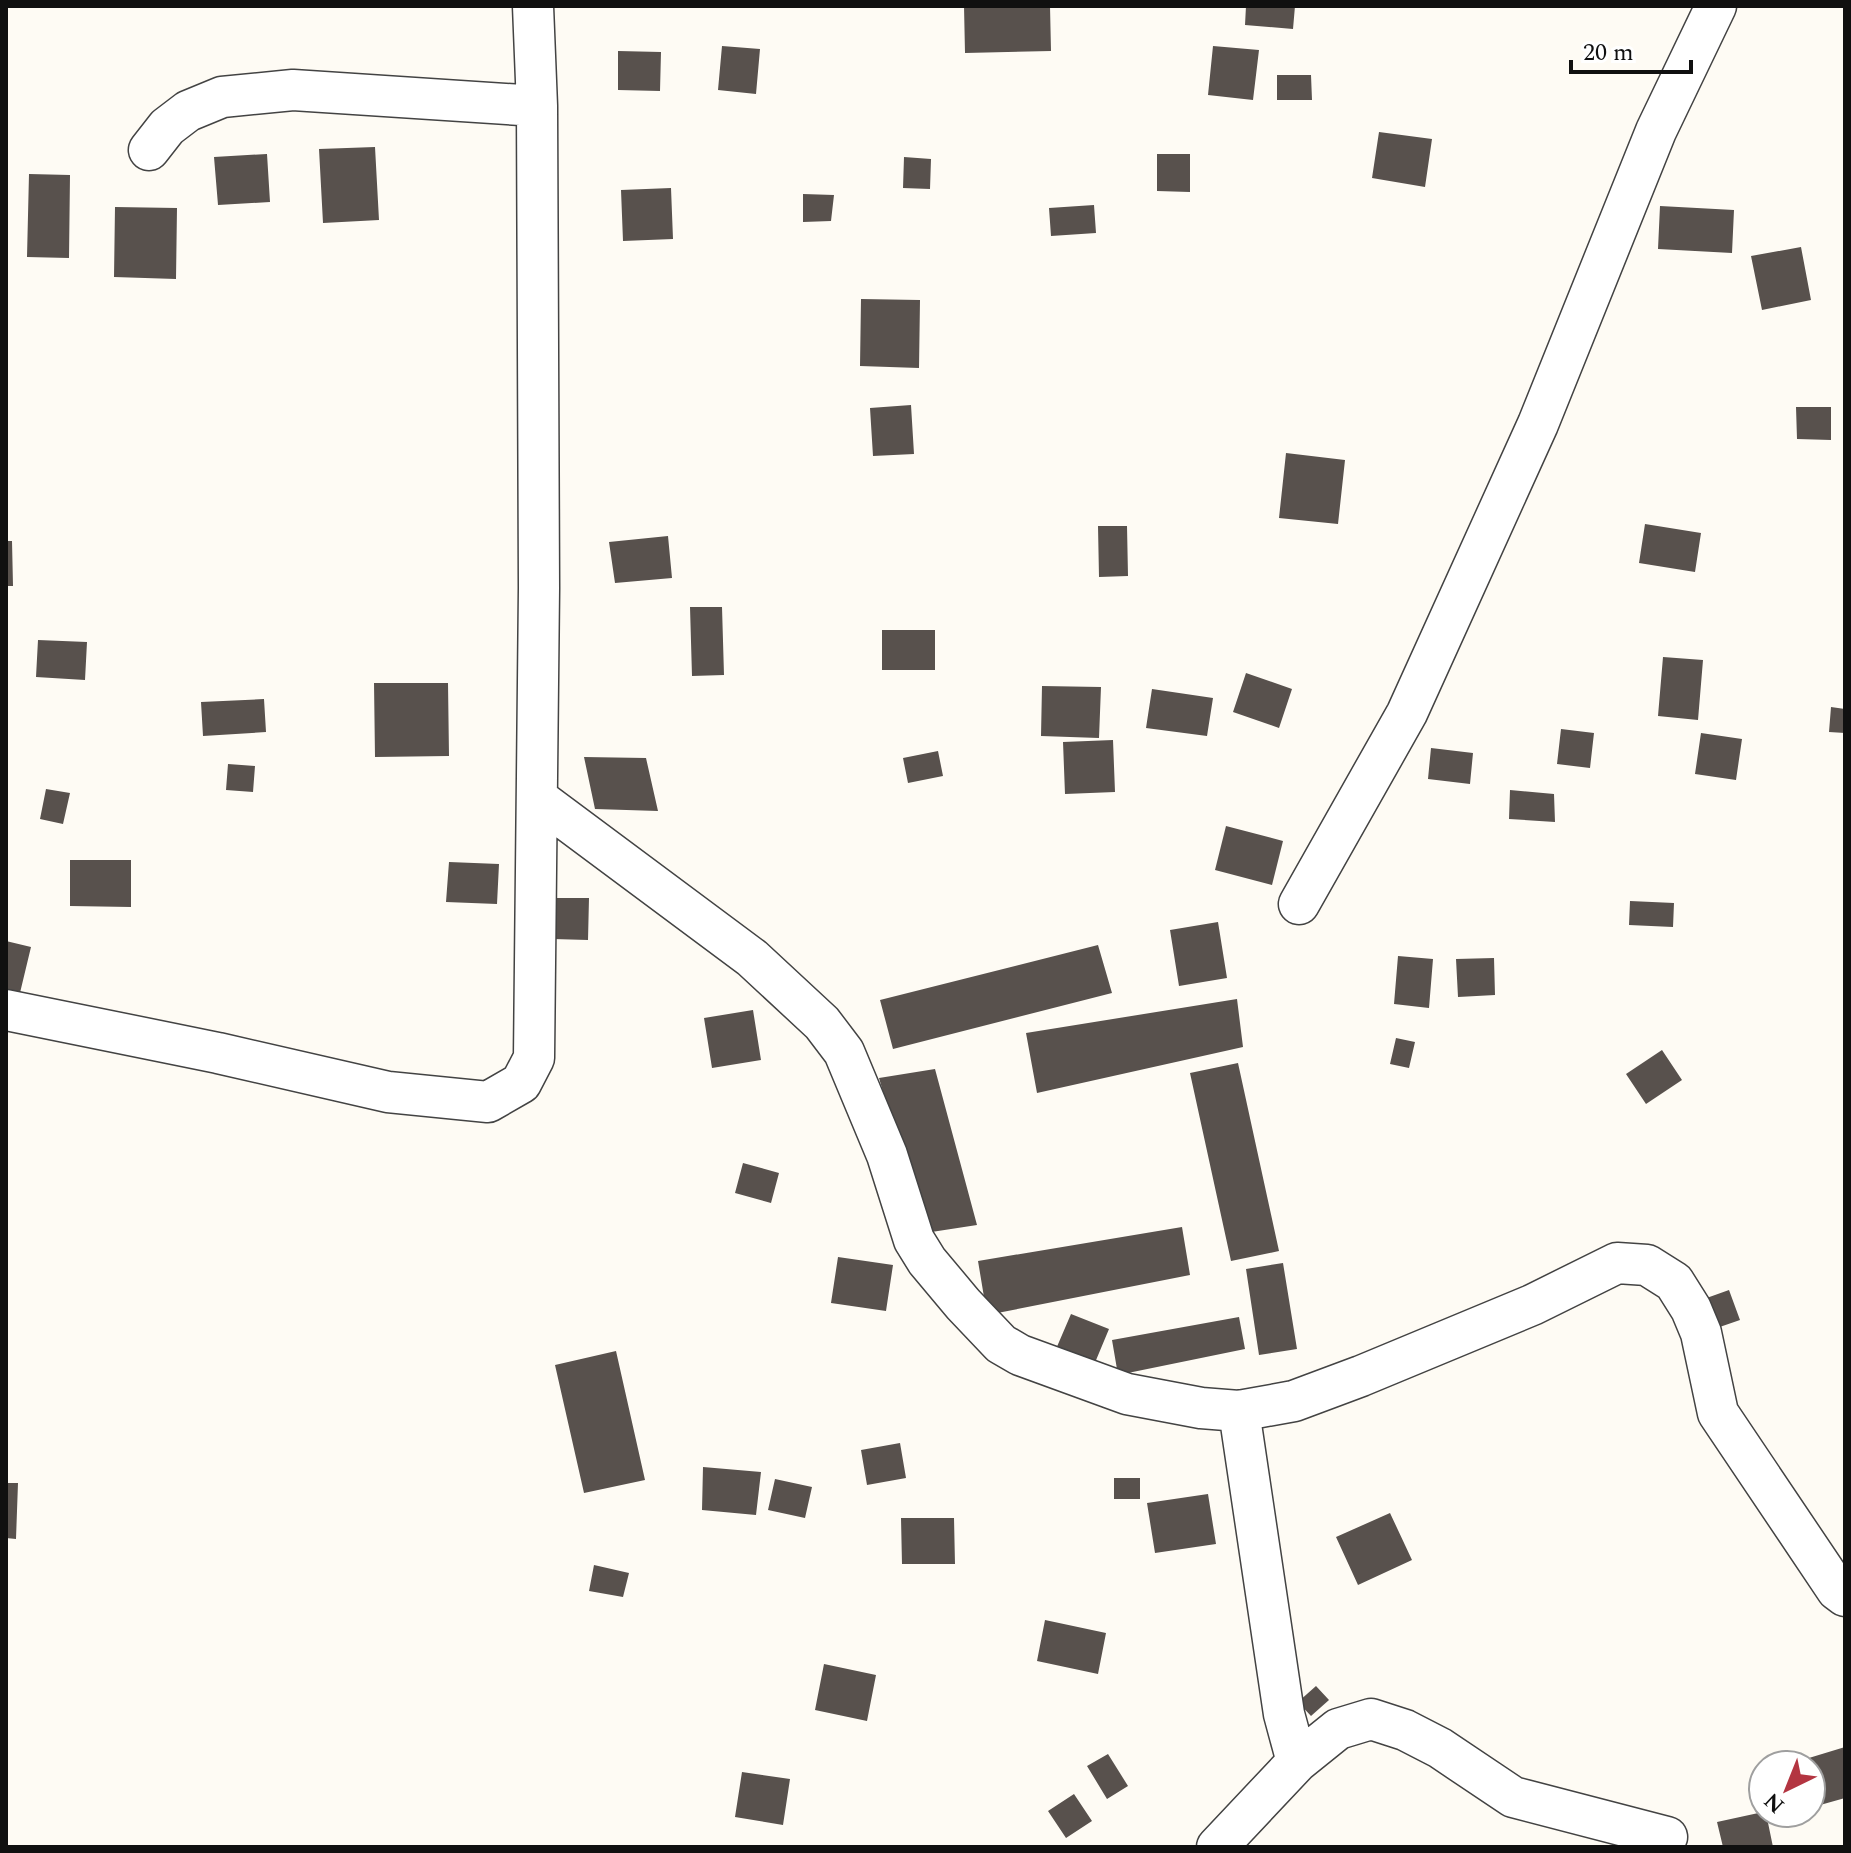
<svg xmlns="http://www.w3.org/2000/svg" width="1851" height="1853" font-family="Spectral,serif">
<rect width="100%" height="100%" fill="#fefbf4"/>
<path fill="#58514d" d="M964,6H1050L1051,51L965,53Z
M1246,6H1295L1293,29L1245,25Z
M722,46L760,49L756,94L718,90Z
M1213,46L1259,50L1253,100L1208,95Z
M618,51L661,52L660,91L618,90Z
M1277,75H1311L1312,100H1277Z
M1379,132L1432,139L1425,187L1372,178Z
M375,147L379,220L323,223L319,149Z
M267,154L270,202L218,205L214,157Z
M1157,154H1190V192L1157,191Z
M904,157L931,159L930,189L903,188Z
M29,174L70,175L69,258L27,257Z
M671,188L673,239L623,241L621,190Z
M803,194L834,195L831,221L803,222Z
M1094,205L1096,233L1051,236L1049,208Z
M1660,206L1734,210L1732,253L1658,249Z
M115,207L177,208L176,279L114,277Z
M1801,247L1811,300L1762,310L1751,256Z
M861,299L920,300L919,368L860,366Z
M911,405L914,454L873,456L870,408Z
M1796,407H1831V440L1797,439Z
M1286,453L1345,460L1338,524L1279,518Z
M1645,524L1701,533L1695,572L1639,563Z
M1098,526H1127L1128,576L1099,577Z
M668,536L672,578L615,583L609,542Z
M6,541H12L13,586H6Z
M690,607H722L724,675L692,676Z
M882,630H935V670H882Z
M38,640L87,642L85,680L36,677Z
M1663,657L1703,660L1698,720L1658,716Z
M1246,673L1292,689L1279,728L1233,712Z
M374,683H448L449,756L375,757Z
M1042,686L1101,687L1099,738L1041,736Z
M1152,689L1213,698L1207,736L1146,728Z
M264,699L266,732L203,736L201,702Z
M1831,707L1845,709V733L1829,732Z
M1561,729L1594,733L1590,768L1557,764Z
M1701,733L1742,739L1736,780L1695,774Z
M1113,740L1115,792L1065,794L1063,742Z
M1431,748L1473,753L1470,784L1428,779Z
M938,751L943,776L908,783L903,758Z
M584,757L646,758L658,811L595,809Z
M228,764L255,766L253,792L226,790Z
M46,789L70,793L63,824L40,819Z
M1510,790L1554,794L1555,822L1509,819Z
M1226,826L1283,841L1272,885L1215,870Z
M70,860H131V907L70,906Z
M449,862L499,864L497,904L446,902Z
M554,898H589L588,940L553,939Z
M1630,901L1674,903L1673,927L1629,925Z
M1218,922L1227,978L1179,986L1170,930Z
M6,941L31,947L19,997L6,993Z
M1098,945L1112,993L893,1049L880,1000Z
M1398,956L1433,959L1429,1008L1394,1004Z
M1494,958L1495,995L1458,997L1456,959Z
M1237,999L1243,1047L1037,1093L1026,1033Z
M753,1010L761,1060L712,1068L704,1018Z
M1396,1038L1415,1042L1409,1068L1390,1064Z
M1662,1050L1682,1080L1646,1104L1626,1074Z
M1238,1063L1279,1251L1231,1261L1190,1073Z
M935,1069L977,1225L925,1233L879,1078Z
M743,1163L779,1173L771,1203L735,1193Z
M1182,1227L1190,1275L987,1315L978,1261Z
M838,1257L893,1265L886,1311L831,1303Z
M1283,1263L1297,1349L1259,1355L1246,1269Z
M1729,1290L1740,1320L1711,1330L1701,1300Z
M1071,1314L1109,1329L1094,1365L1056,1349Z
M1239,1317L1245,1349L1118,1375L1112,1340Z
M616,1351L645,1480L584,1493L555,1365Z
M900,1443L906,1478L867,1485L861,1450Z
M703,1467L761,1472L756,1515L702,1510Z
M1114,1478H1140V1499H1114Z
M775,1479L812,1487L805,1518L768,1510Z
M6,1483H18L16,1539L6,1538Z
M1208,1494L1216,1544L1155,1553L1147,1503Z
M1390,1513L1412,1560L1358,1585L1336,1537Z
M901,1518H954L955,1564H902Z
M594,1565L629,1573L623,1597L589,1591Z
M1045,1620L1106,1633L1098,1674L1037,1661Z
M824,1664L876,1675L867,1721L815,1710Z
M1316,1686L1329,1700L1311,1716L1298,1702Z
M1845,1747V1798L1813,1807L1811,1765H1800L1799,1761Z
M1108,1754L1128,1786L1107,1799L1087,1766Z
M742,1772L790,1779L783,1825L735,1817Z
M1074,1794L1092,1821L1066,1838L1048,1811Z
M1763,1812L1766,1813L1773,1847H1723L1717,1822Z"/>
<g fill="none" stroke-linecap="round" stroke-linejoin="round">
<g stroke="#434343" stroke-width="43">
<path id="street" d="M149,150L167,127L188,111L222,97L293,90L537,106
M537,798L752,958L822,1023L844,1052L887,1155L914,1240L927,1261L963,1304L1001,1344L1020,1355L1127,1394L1201,1408L1239,1411L1284,1714L1297,1762
M1299,904L1407,713L1538,424L1656,131L1716,6
M6,1010L218,1053L388,1092L488,1102L521,1083L534,1058L539,588L537,106L533,6
M1239,1411L1294,1401L1361,1376L1532,1305L1617,1263L1647,1265L1674,1282L1691,1309L1701,1333L1718,1413L1837,1590L1845,1596
M1217,1847L1297,1762L1338,1729L1371,1719L1405,1730L1440,1748L1513,1797L1667,1837"/>
</g>
<use href="#street" stroke="#fff" stroke-width="40"/>
</g>
<rect width="1851" height="1853" fill="none" stroke="#101010" stroke-width="16"/>
<g transform="translate(1787 1789) rotate(223)"><circle r="38" fill="#ffffff" stroke="#9f9f9f" stroke-width="2"/>
<path d="M0-6L14 30L0 20L-14 30Z" fill="#b33541"/>
<text y="-12" font-size="22" font-weight="bold" text-anchor="middle" fill="#101010">N</text>
</g>
<path d="M1571 60v12h120v-12" fill="none" stroke="#101010" stroke-width="4"/>
<text x="1583" y="60" font-size="24" fill="#101010" stroke="#ffffff" stroke-width="6" paint-order="stroke">20 m</text>
</svg>
